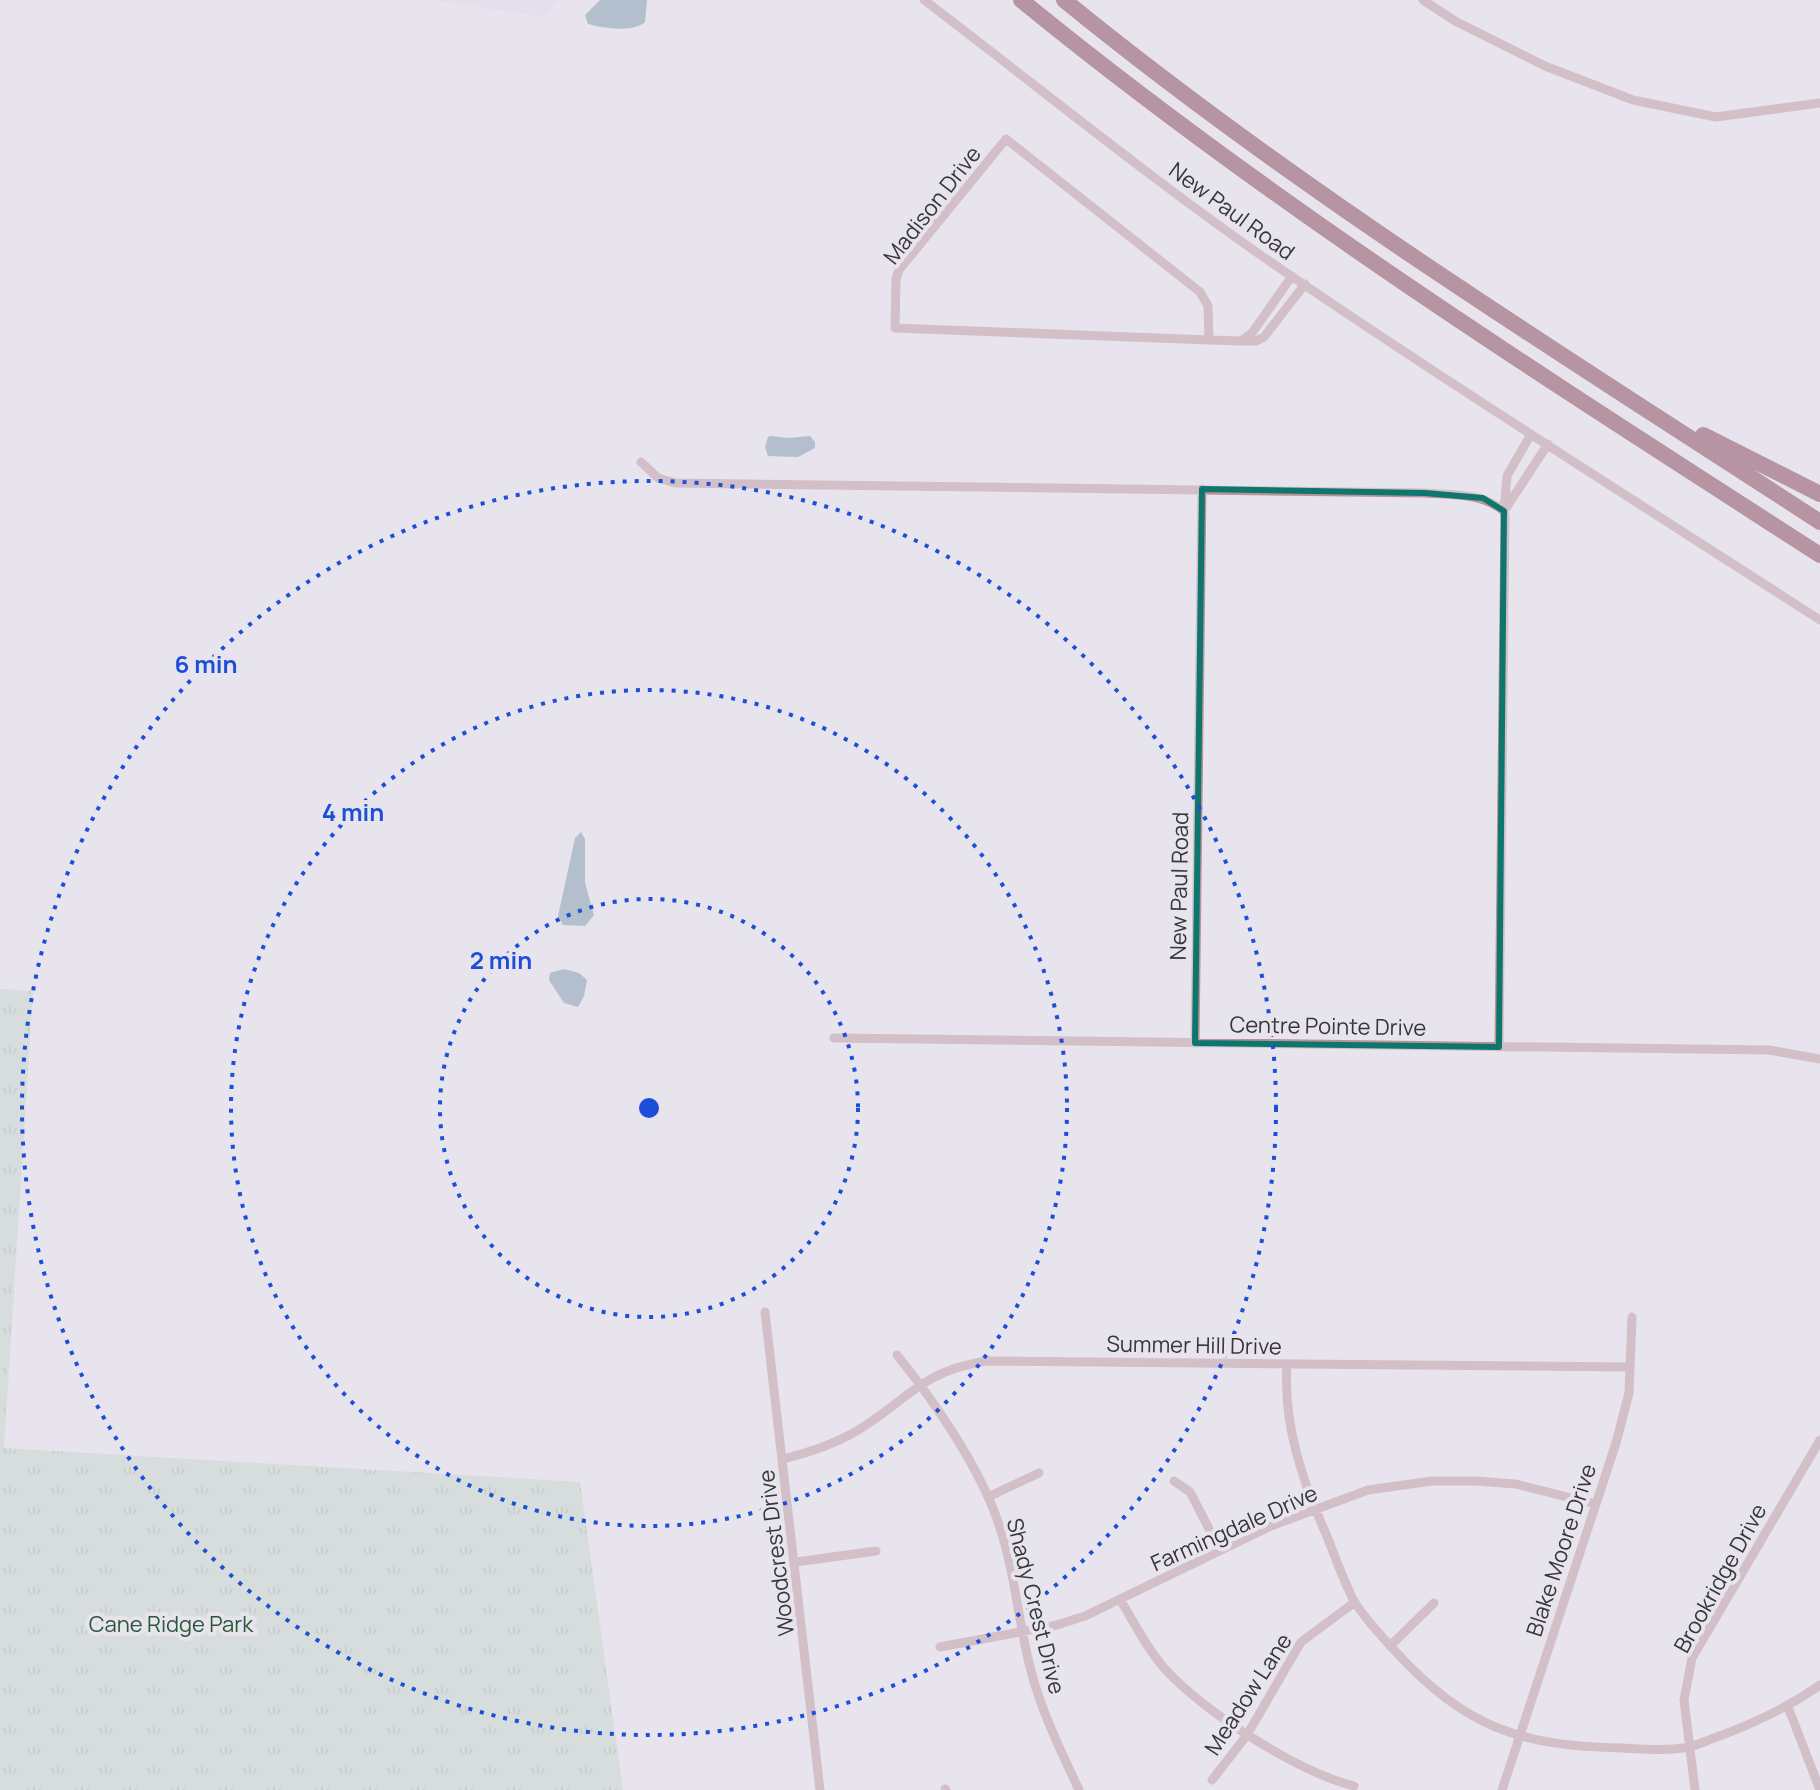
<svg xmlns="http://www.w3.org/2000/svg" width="1820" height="1790" font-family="Manrope,sans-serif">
<defs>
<pattern id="park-tufts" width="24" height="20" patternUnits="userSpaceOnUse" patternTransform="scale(2)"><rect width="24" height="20" fill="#c2d4c6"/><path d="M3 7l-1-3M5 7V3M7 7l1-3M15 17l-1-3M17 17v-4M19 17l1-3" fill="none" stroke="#a7b7ab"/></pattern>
</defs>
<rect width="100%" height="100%" fill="#e7e4ee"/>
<path fill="#dfd9ea" d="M430,0H558L545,17Z"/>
<path fill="url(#park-tufts)" d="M0,989L33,991L4,1448L580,1482L623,1790H0Z"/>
<path fill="#7492a3" d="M600,0H647L645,22C632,33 604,28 588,24L585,15Z
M770,436L789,438L810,436L815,442V448L798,457L768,456L765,447L768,437Z
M581,832L585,839V883L594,915L585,926L563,925L558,916L575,838Z
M564,969L579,973L587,980L584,996L578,1007L564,1003L549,980L550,973Z"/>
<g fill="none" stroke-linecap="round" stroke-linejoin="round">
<path stroke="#b99399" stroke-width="9" d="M924,0C1040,88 1152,180 1272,263C1452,386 1637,502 1820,620
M1423,0L1455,21L1545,66L1633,100L1716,117L1820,103
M1292,276L1252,333L1241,341H1256L1264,337L1305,284
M1209,340L1208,306L1200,292L1006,139L899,270L896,279L895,328L1209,340L1241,341
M1531,434L1507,476L1504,511L1548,444
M641,462L658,478L675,483L1425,493C1453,495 1482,493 1504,511L1505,516L1499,1047
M834,1038L1769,1050L1820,1059
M1195,1043L1202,489
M765,1312L820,1790
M897,1355C934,1401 979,1466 998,1522C1015,1570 1018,1622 1031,1671C1042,1713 1061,1751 1079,1790
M1287,1364C1283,1424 1302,1480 1326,1534C1335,1556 1343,1580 1354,1601C1365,1619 1382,1637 1396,1652C1465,1728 1522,1746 1622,1748C1644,1749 1668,1751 1689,1747C1698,1745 1708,1740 1717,1737C1755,1723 1787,1708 1820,1685
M783,1459C811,1452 839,1443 863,1427C911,1396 924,1371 986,1361L1630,1367
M1174,1481L1190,1492L1220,1550
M988,1497L1039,1473
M796,1562L876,1551
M1121,1601C1135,1624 1147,1649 1165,1669C1206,1713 1296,1771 1354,1786
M1390,1646L1434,1603
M940,1647L1057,1625L1085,1616L1271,1526L1368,1490L1432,1481H1475L1516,1484L1595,1504
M1788,1707L1820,1790
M1212,1780L1247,1735L1301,1642L1355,1602
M945,1789L946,1790
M1502,1790L1616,1443L1629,1393L1632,1317
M1695,1790L1684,1700L1692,1658L1820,1440"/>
<path stroke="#7c3345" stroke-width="16" d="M1021,0C1273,206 1547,379 1820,555
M1064,0C1302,194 1563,355 1820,522
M1703,435L1820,494"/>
</g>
<path d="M0 0H1820V1790H0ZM1202,489L1425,493L1483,498L1504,511L1499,1047L1195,1043Z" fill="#e7e4ee" fill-opacity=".55" fill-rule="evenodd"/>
<path fill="none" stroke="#0f766e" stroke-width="6" stroke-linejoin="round" d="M1202,489L1425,493L1483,498L1504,511L1499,1047L1195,1043Z"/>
<g fill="none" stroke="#1d4ed8" stroke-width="4" stroke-dasharray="4 8">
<circle cx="649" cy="1108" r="209"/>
<circle cx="649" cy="1108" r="418"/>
<circle cx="649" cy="1108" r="627"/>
</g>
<g text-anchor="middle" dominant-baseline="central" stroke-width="8" stroke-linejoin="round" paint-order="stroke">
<g font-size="22" fill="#37363a" stroke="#e7e4ee">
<text transform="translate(932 205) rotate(-52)">Madison Drive</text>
<text transform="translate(1232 211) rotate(36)">New Paul Road</text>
<text transform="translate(1179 886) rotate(-89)">New Paul Road</text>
<text transform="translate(1328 1026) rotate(1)">Centre Pointe Drive</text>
<text transform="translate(1194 1345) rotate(1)">Summer Hill Drive</text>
<text transform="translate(1234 1528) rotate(-24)">Farmingdale Drive</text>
<text transform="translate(1561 1550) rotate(-72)">Blake Moore Drive</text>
<text transform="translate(776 1553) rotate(-97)">Woodcrest Drive</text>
<text transform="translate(1720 1578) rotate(-61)">Brookridge Drive</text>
<text transform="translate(1036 1606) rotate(76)">Shady Crest Drive</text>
<text transform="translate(1248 1694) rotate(-57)">Meadow Lane</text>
</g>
<g font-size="22" fill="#2a5738" stroke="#e7e4ee">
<text x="171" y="1624">Cane Ridge Park</text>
</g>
</g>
<circle cx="649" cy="1108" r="12" fill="#1d4ed8" stroke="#e7e4ee" stroke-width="4"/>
<g font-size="24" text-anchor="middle" font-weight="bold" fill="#1d4ed8" stroke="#e7e4ee" stroke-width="8" stroke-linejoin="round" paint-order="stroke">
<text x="206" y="673">6 min</text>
<text x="353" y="821">4 min</text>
<text x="501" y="969">2 min</text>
</g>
</svg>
